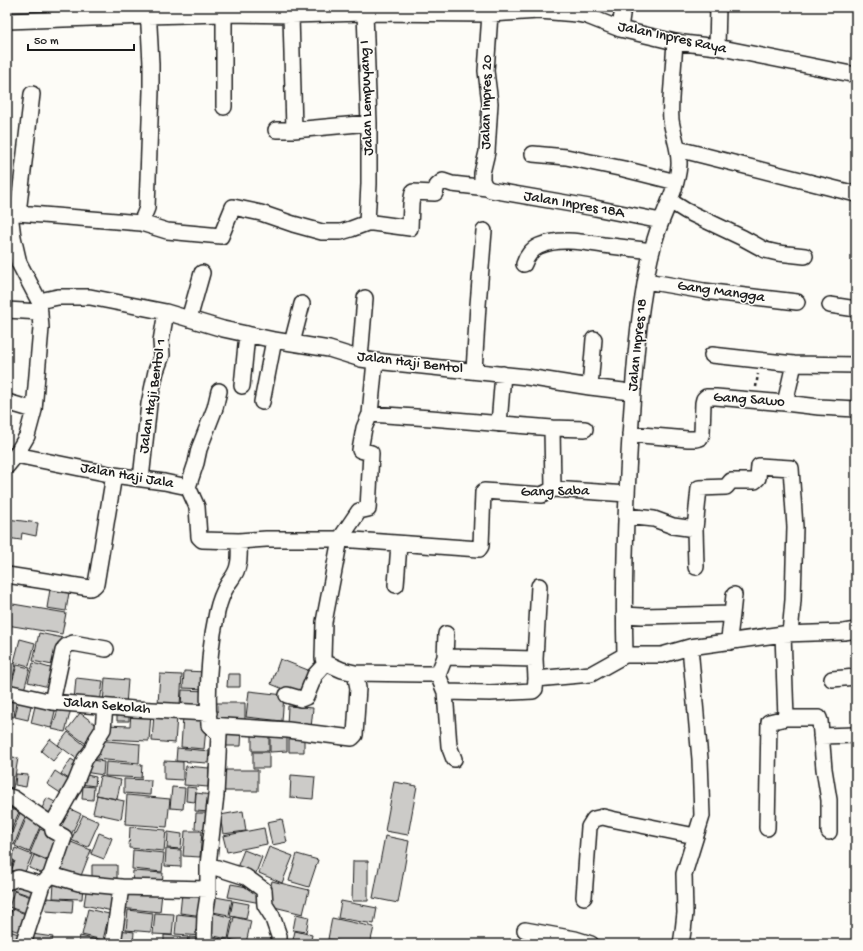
<svg xmlns="http://www.w3.org/2000/svg" width="863" height="951" font-family="'Gochi Hand',sans-serif">
<rect width="100%" height="100%" fill="#fdfcf7"/>
<filter id="ink" filterUnits="userSpaceOnUse"><feTurbulence type="fractalNoise" baseFrequency=".025" numOctaves="2"/><feDisplacementMap in="SourceGraphic" scale="8" xChannelSelector="R" yChannelSelector="G"/><feConvolveMatrix kernelMatrix="1 2 1 2 8 2 1 2 1" color-interpolation-filters="sRGB"/></filter>
<g filter="url(#ink)">
<path fill="#cccbc8" stroke="#1c1c1c" d="M7,519L38,523L36,536L22,533L21,540L7,538Z
M51,583L70,586L66,611L47,608Z
M7,603L66,613L62,634L7,625Z
M39,633L63,638L57,666L33,661Z
M20,639L35,643L29,666L14,662Z
M280,659L313,672L303,697L271,684Z
M7,662L16,664L11,685L7,684Z
M33,663L57,670L53,688L28,682Z
M17,665L30,668L24,690L11,686Z
M184,671L207,672L206,689L183,688Z
M160,674L182,675L180,705L158,704Z
M228,674H240V687H227Z
M76,678L103,681L100,703L74,700Z
M105,678L128,680L126,705L103,703Z
M182,690L208,691L207,708L181,707Z
M249,691L284,695L282,721L246,717Z
M7,694L17,695L14,717L7,716Z
M19,698L32,701L28,720L15,717Z
M36,702L56,707L51,728L31,723Z
M212,703H245V721H212Z
M59,706L71,709L65,732L52,729Z
M288,706L313,708L311,728L287,726Z
M117,712H129V721H117Z
M131,712L151,713L149,741L105,739L106,725L130,726Z
M80,713L102,729L89,746L67,730Z
M154,714L177,716L175,743L152,741Z
M183,716L207,718L204,749L181,747Z
M226,728H242L241,746H226Z
M68,732L91,750L81,762L58,745Z
M252,732H269V751H252Z
M270,733H287V751L270,752Z
M289,737H304V752H289Z
M50,739L63,749L53,761L41,751Z
M96,740L140,744L139,763L95,759Z
M177,748L209,751L208,763L176,761Z
M253,752H269V768H253Z
M7,756L18,758L13,788L7,787Z
M71,759L82,766L72,781L61,774Z
M86,759L104,762L103,775L84,772Z
M164,761L183,762V780L164,779Z
M106,762L142,765L141,778L105,776Z
M186,766L209,768L208,787L184,785Z
M222,770H258V791H222Z
M55,771L73,783L65,796L47,784Z
M16,774L28,775L26,787L15,785Z
M82,774L96,777L95,786L80,784Z
M291,775L315,777L313,799L290,797Z
M100,776L121,780L117,799L96,795Z
M124,779L151,780L150,795L124,793Z
M394,782L417,786L408,835L385,831Z
M83,786L94,787L93,800L82,799Z
M172,787L185,788L183,809L170,808Z
M187,787L196,788L195,802L186,801Z
M196,793L212,795L211,812L195,811Z
M97,795L124,801L121,819L93,813Z
M127,795L170,799L167,827L125,824Z
M47,798L61,805L52,821L39,814Z
M64,806L81,814L71,835L54,827Z
M8,807L19,812L7,840V809Z
M243,811L246,831L223,834L220,815Z
M20,813L26,815L14,845L8,842Z
M196,813H211L209,830L195,829Z
M83,815L99,822L88,847L71,840Z
M27,816L42,822L29,852L15,846Z
M282,819L287,842L272,845L267,822Z
M130,827L166,830L164,851L129,848Z
M264,828L267,844L227,852L223,836Z
M40,829L60,837L50,861L30,853Z
M185,831H202L200,857L183,856Z
M168,832L182,834L181,849L167,848Z
M99,833L112,838L104,859L91,854Z
M385,836L409,841L398,903L373,898Z
M71,842L91,850L79,881L59,873Z
M269,847L293,856L282,883L259,873Z
M15,848L32,855L22,879L10,874L15,861L11,859Z
M166,849L181,850V867L165,866Z
M133,850L164,853L162,872L132,869Z
M244,850L262,857L254,878L236,870Z
M297,854L318,860L309,887L289,881Z
M34,855L51,863L46,875L29,868Z
M7,859L14,861L7,880Z
M353,861H368V901H352Z
M92,865H117V883H92Z
M133,871L163,873L162,887L132,885Z
M17,878L38,885L34,897L13,890Z
M272,881L309,890L303,914L266,905Z
M54,883L83,885L82,899L53,898Z
M231,884L263,890L261,903L228,897Z
M87,885L121,892L117,912L84,905Z
M121,889L162,893L160,912L120,908Z
M14,891L31,897L26,913L9,907Z
M182,893L205,895L203,916L180,913Z
M210,896L232,900L229,915L207,911Z
M47,898L73,900L72,913L46,911Z
M233,901L249,904L246,919L230,916Z
M341,901L377,908L374,924L338,918Z
M7,909L11,911L7,920Z
M12,909L26,914L20,932L7,928V925Z
M88,909L109,914L103,940L82,935Z
M128,910L153,913L151,932L126,930Z
M155,913L174,914L172,935L153,934Z
M214,913L232,918L228,939L209,935Z
M177,914L204,917L202,936L175,934Z
M296,914L309,917L306,932L293,930Z
M234,917L251,921L246,943L229,939Z
M332,918L374,927L370,944H354L328,939Z
M119,930L134,932L133,944H117Z
M9,931L22,935L19,944H7V938Z
M295,931L312,935L310,944H292Z
M32,934L53,937L51,944H30Z
M164,935L188,937L187,944H164Z
M80,936L110,943L109,944H78Z
M209,936L234,942V944H207Z
M189,937L202,938L201,944H189Z"/>
<g fill="none" stroke-linecap="round" stroke-linejoin="round">
<g stroke="#1c1c1c" stroke-width="18">
<path id="minor" d="M224,7V107
M365,13L369,123V184L367,223
M291,15L294,130
M7,21L148,16L224,14L291,15L365,13L490,14L539,11L552,12L577,14L587,16L620,29L675,42L717,47L856,75
M620,29L623,7
M717,47L718,7
M276,130H294L369,123
M678,149L856,194
M533,154L566,157L624,169L676,182
M487,188L484,185L482,180V173L487,152L490,103L486,71L490,14
M670,201L686,211L743,238L765,250L778,253L805,256
M7,212L10,214L18,213L141,223L167,231L221,236L233,207L261,213L293,224L322,232H341L351,229L367,223H373L410,228L411,204L413,192L435,193L437,186L443,181L452,184L487,188L491,190L595,208L661,221
M18,213L32,94
M141,223L147,208L151,91V64L148,7
M524,264C526,257 532,249 539,246C559,237 583,242 603,245C619,247 636,249 652,251
M646,281L704,291L797,302
M39,301L58,297H90L166,312L223,329L274,340L329,349L361,359L375,361L527,377L590,387L623,391L633,393
M830,305L856,309
M7,310L40,312
M189,319L202,273
M294,343V335L302,304
M712,355L794,364L856,365
M360,358L365,298
M474,371L478,305L484,231
M242,386L247,334
M590,387L594,339
M7,402L34,410
M262,402L274,340
M785,403L794,364
M370,414L431,418L552,428L585,429
M499,424L503,374
M552,428L553,489
M630,434L688,439H696L700,438L702,433L703,403L704,399L706,397H716L785,403L819,407L856,409
M16,455L114,475L164,482L188,487L197,507L199,537L202,540L239,541L266,539H340L479,549L481,546L483,492L484,491L542,495L553,489L627,494
M7,466L16,455L27,436L34,410L41,328L39,301L19,263L13,237L10,214
M141,479L149,404L156,371L162,355L161,341L166,312
M188,487L196,463L199,449L215,408L219,391
M626,516L654,519L673,526L695,529L699,488L726,487L731,481H755L758,478L759,466L791,468L795,527L793,600L790,634
M695,529L696,567
M7,575L90,588L94,586L96,584L114,475
M396,585L399,544
M732,614L734,595
M624,615L642,616L732,614L729,638L730,642
M446,634L445,657L438,675L445,692L449,746L454,759
M783,634L786,718
M625,655C623,577 626,499 631,421C634,380 636,338 643,297C646,276 650,254 657,233C664,211 677,190 679,165C680,150 673,135 671,120C670,108 671,96 672,85C673,71 674,56 675,42
M445,657L535,659
M355,673L420,674H434L438,675
M536,679L535,659L539,586
M832,679L856,677
M7,692L52,702L133,709L209,713
M445,692L490,693L533,691L535,689L536,679L591,674L625,655H662L690,647L783,634L844,632L856,630
M287,695L301,699L306,697L315,675L326,663
M52,702L63,651C65,646 67,645 73,643L106,649
M209,725L288,730L352,738L355,735L358,688L355,673L342,670L324,662L323,658L324,622L340,539L359,511L368,509L371,453L360,450L364,428L370,414L375,361
M821,736L856,735
M7,796L13,798L52,825L53,831L64,837L51,875L42,885L23,944
M52,825L75,784L85,759L92,750L96,740L103,729L105,707
M767,828L769,722L786,718H819L820,721L824,769L829,800V832
M208,865L246,877L264,890L265,905L272,916L279,936V944
M51,875L79,883L121,887L208,889
M7,882L18,878L42,885
M584,897L589,827L594,819L603,817L611,819L695,836
M525,930L575,939L591,944
M113,944L121,887
M204,944L205,915L208,896V865L216,795L219,734L209,725C207,688 209,649 217,612C219,603 223,592 228,584C232,578 237,573 238,565C240,558 239,548 239,541
M681,944L683,931L685,913L684,874L702,816L700,759L690,647"/>
</g>
<path stroke="#1c1c1c" stroke-width="2.5" stroke-dasharray="3 3" stroke-linecap="butt" d="M756,387L758,374"/>
<use href="#minor" stroke="#fdfcf7" stroke-width="15"/>
</g>
</g>
<g text-anchor="middle" dominant-baseline="central" stroke-width="3" stroke-linejoin="round" paint-order="stroke">
<g font-size="15" fill="#1c1c1c" stroke="#fdfcf7">
<text transform="translate(672 38) rotate(12)">Jalan Inpres Raya</text>
<text transform="translate(367 98) rotate(-92)">Jalan Lempuyang I</text>
<text transform="translate(487 102) rotate(-89)">Jalan Inpres 20</text>
<text transform="translate(574 205) rotate(10)">Jalan Inpres 18A</text>
<text transform="translate(721 292) rotate(8)">Gang Mangga</text>
<text transform="translate(638 345) rotate(-84)">Jalan Inpres 18</text>
<text transform="translate(410 363) rotate(7)">Jalan Haji Bentol</text>
<text transform="translate(153 396) rotate(-81)">Jalan Haji Bentol 1</text>
<text transform="translate(749 400) rotate(4)">Gang Sawo</text>
<text transform="translate(127 476) rotate(10)">Jalan Haji Jala</text>
<text transform="translate(555 492) rotate(-1)">Gang Saba</text>
<text transform="translate(107 706) rotate(5)">Jalan Sekolah</text>
</g>
</g>
<rect width="863" height="951" fill="none" stroke="#fdfcf7" stroke-width="24"/>
<rect x="12" y="12" width="839" height="927" fill="none" stroke="#1c1c1c" stroke-width="1.5" filter="url(#ink)"/>
<path d="M28 44v6h106v-6" fill="none" stroke="#1c1c1c" stroke-width="2"/>
<text x="34" y="44" font-size="12" fill="#1c1c1c" stroke="#fdfcf7" stroke-width="3" paint-order="stroke">50 m</text>
</svg>
